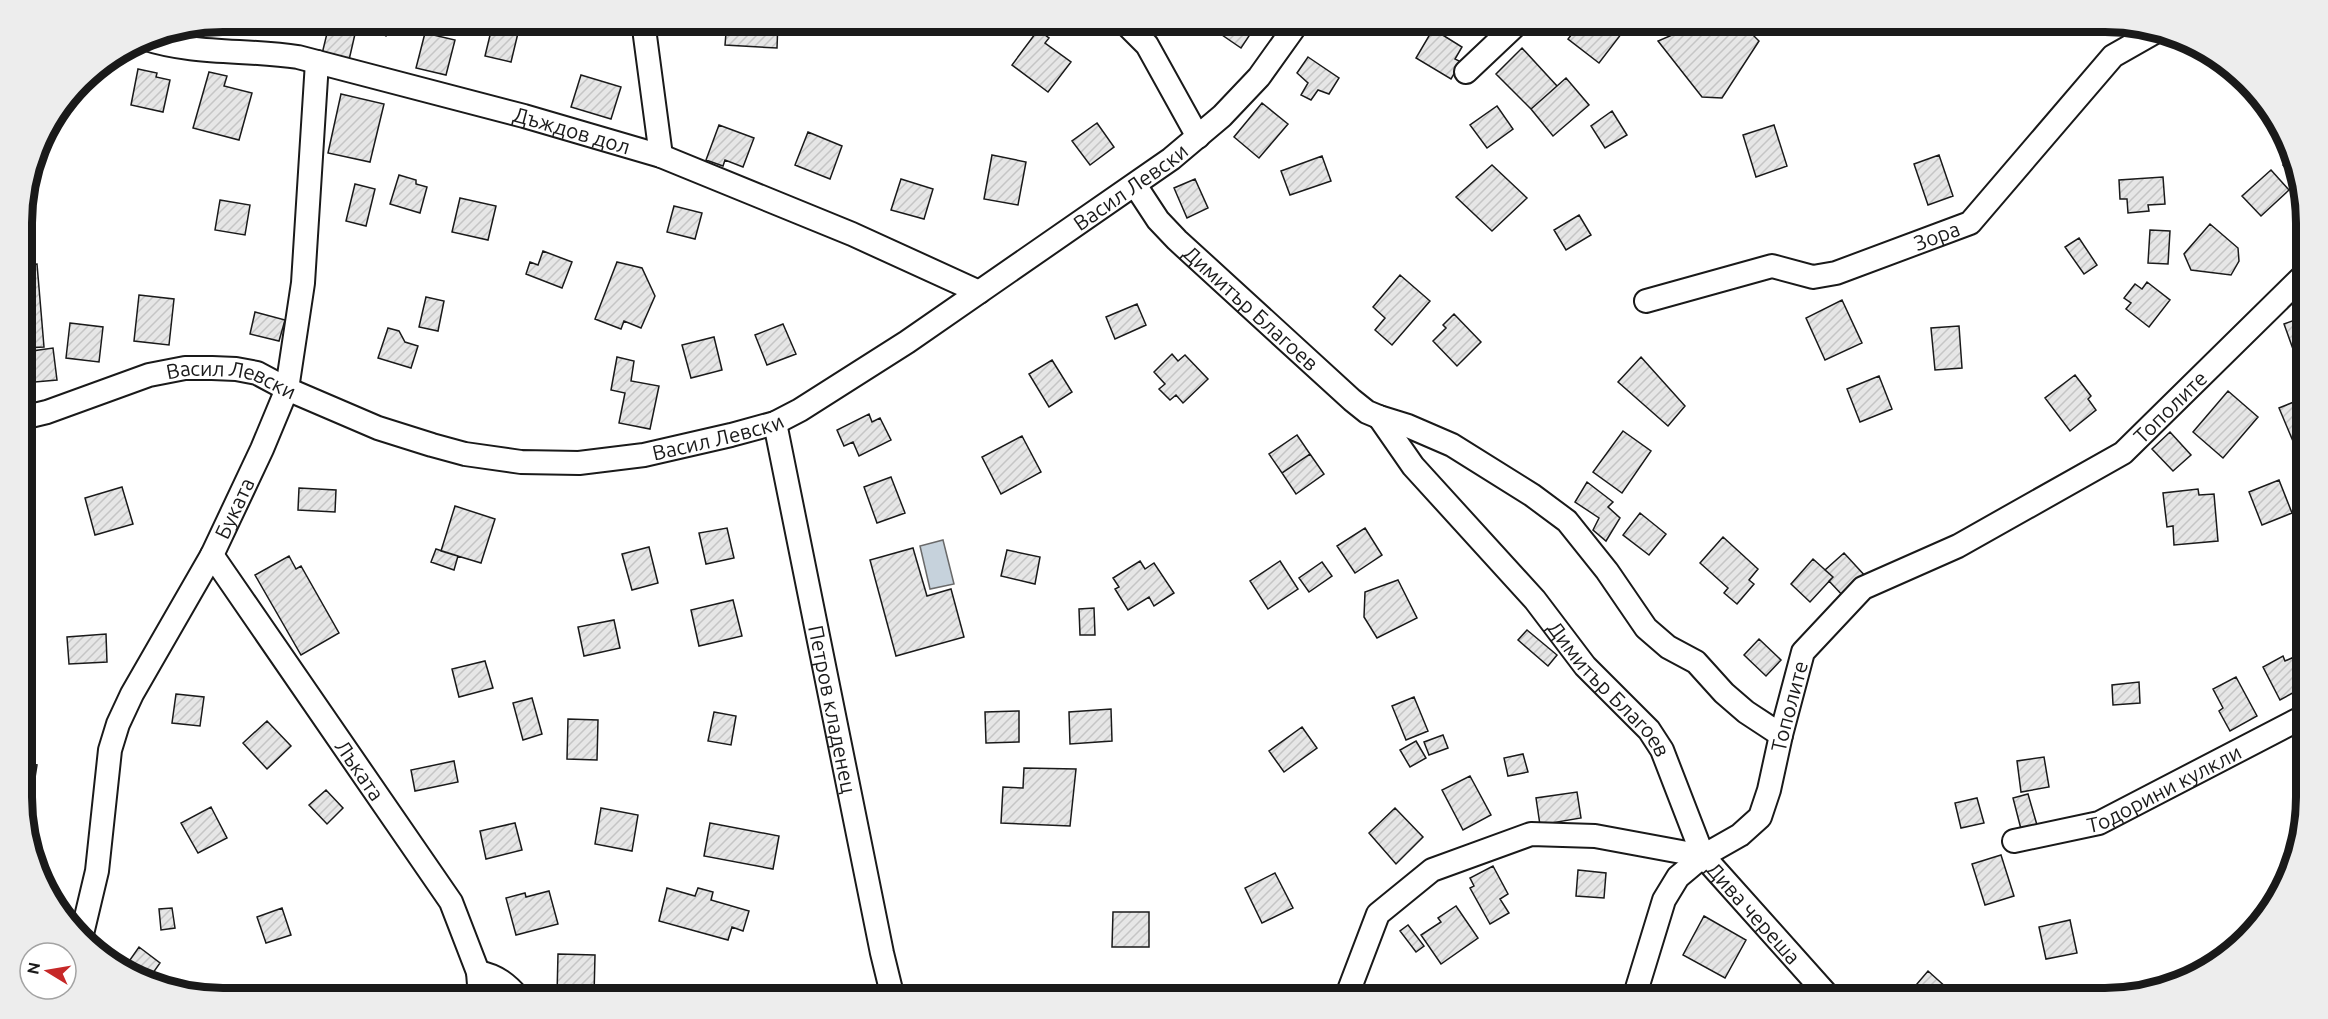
<svg xmlns="http://www.w3.org/2000/svg" width="2328" height="1019" font-family="Ubuntu,sans-serif">
<defs>
<pattern id="building-hatch" width="6" height="6" patternUnits="userSpaceOnUse" patternTransform="scale(1.5)"><rect width="6" height="6" fill="#e6e6e6"/><path d="M-1 1l2-2M0 6l6-6M5 7l2-2" fill="none" stroke="#c5c5c5"/></pattern>
</defs>
<rect width="100%" height="100%" fill="#fff"/>
<path fill="#c6d2dc" stroke="#6a6a6a" stroke-width="1.5" d="M943,540L954,584L930,589L920,546Z"/>
<path fill="url(#building-hatch)" stroke="#1a1a1a" stroke-width="1.5" d="M269,21H309L307,31L269,24Z
M330,21H358L349,60L322,54Z
M363,21H395L386,36Z
M727,21H778L777,48L725,45Z
M1212,21H1259L1241,48L1209,26Z
M1582,21H1607L1622,33L1599,63L1568,39Z
M1698,21H1739L1759,41L1722,98L1702,97L1658,41L1686,29Z
M492,27L518,33L511,62L485,56Z
M1433,29L1462,47L1455,59L1461,62L1451,79L1416,58Z
M1038,30L1049,38L1045,43L1071,62L1048,92L1012,65Z
M425,33L455,40L446,75L416,68Z
M1522,48L1557,86L1531,109L1496,74Z
M1308,57L1339,78L1329,94L1318,90L1311,100L1301,95L1308,83L1297,73Z
M138,69L157,73L156,77L170,80L163,112L131,105Z
M209,72L227,76L224,86L252,93L239,140L193,128Z
M581,75L621,87L611,119L571,107Z
M1566,78L1589,105L1553,136L1531,109Z
M341,94L384,104L370,162L328,153Z
M1262,103L1288,124L1259,158L1234,137Z
M1497,106L1513,129L1487,148L1470,125Z
M1612,111L1627,135L1605,148L1591,126Z
M1097,123L1114,147L1090,165L1072,141Z
M719,125L754,138L743,167L725,160L723,166L706,160Z
M1774,125L1787,166L1756,177L1743,135Z
M808,132L842,146L830,179L795,165Z
M992,155L1026,162L1018,205L984,199Z
M1939,155L1953,196L1928,205L1914,164Z
M1322,156L1331,181L1290,195L1281,171Z
M2290,159L2299,182L2283,165Z
M1492,165L1527,198L1492,231L1456,197Z
M2271,170L2289,190L2261,216L2242,196Z
M399,175L416,180V184L427,187L420,213L390,204Z
M2163,177L2165,204L2148,205L2149,211L2128,213L2127,199H2120L2119,180Z
M901,179L933,189L924,219L891,210Z
M1195,179L1208,208L1187,218L1174,188Z
M355,184L375,189L366,226L346,221Z
M460,198L496,206L488,240L452,232Z
M220,200L250,205L245,235L215,230Z
M674,206L702,213L695,239L667,232Z
M1579,215L1591,235L1566,250L1554,230Z
M2210,224L2238,248L2239,261L2231,275L2191,270L2184,254Z
M2150,230L2170,231L2168,264L2148,263Z
M2079,238L2097,265L2084,274L2065,247Z
M543,251L572,262L562,288L526,274L530,262L538,265Z
M617,262L642,268L655,296L641,328L624,321L621,329L595,319Z
M37,264L44,347L22,348V265Z
M1400,275L1430,301L1392,345L1375,330L1385,318L1373,307Z
M2147,282L2170,300L2149,327L2126,309L2131,303L2124,298L2135,284L2142,289Z
M139,295L174,299L169,345L134,341Z
M426,297L444,301L438,331L419,327Z
M1842,300L1862,343L1825,360L1806,318Z
M1137,304L1146,325L1115,339L1106,317Z
M255,312L285,320L279,341L250,334Z
M1454,314L1481,342L1457,366L1433,341L1446,328L1443,325Z
M2306,316V360L2298,363L2284,324Z
M70,323L103,327L99,362L66,358Z
M783,324L796,354L767,365L755,335Z
M1959,326L1962,368L1935,370L1931,328Z
M388,328L399,331L405,342L418,346L411,368L378,358Z
M714,337L722,370L691,378L682,345Z
M53,348L57,380L35,382L32,351Z
M1172,354L1178,361L1185,355L1208,379L1183,403L1176,395L1170,400L1159,389L1165,384L1154,372Z
M617,357L634,361L631,381L659,386L650,429L619,423L625,393L611,390Z
M1641,357L1685,406L1668,426L1618,382Z
M1052,360L1072,392L1049,407L1029,374Z
M2075,375L2091,396L2088,399L2096,410L2070,431L2045,398Z
M1879,376L1892,409L1860,422L1847,389Z
M2228,391L2258,417L2223,458L2193,432Z
M2306,397V450L2298,453L2279,408Z
M869,414L872,422L880,418L891,440L859,456L853,442L844,446L837,430Z
M1623,431L1651,451L1622,493L1593,472Z
M2170,432L2191,455L2173,471L2152,449Z
M1297,435L1310,454L1282,473L1269,454Z
M1022,436L1041,472L1001,494L982,457Z
M1310,454L1324,474L1296,494L1282,473Z
M891,477L905,513L877,523L864,487Z
M2279,480L2292,513L2262,525L2249,492Z
M1587,482L1613,502L1608,507L1620,518L1606,541L1593,530L1599,518L1575,502Z
M122,487L133,524L95,535L85,498Z
M299,488L336,490L335,512L298,510Z
M2198,489L2199,495L2214,494L2218,541L2174,545L2173,526L2167,527L2163,493Z
M455,506L495,519L481,563L441,551Z
M1640,513L1666,534L1649,555L1623,535Z
M727,528L734,558L706,564L699,533Z
M1365,528L1382,555L1355,573L1337,546Z
M1723,537L1758,569L1749,580L1754,584L1737,604L1724,593L1728,588L1700,563Z
M649,547L658,583L632,590L622,554Z
M913,548L927,596L951,589L964,637L896,656L870,560Z
M436,549L458,556L454,570L431,562Z
M1007,550L1040,557L1035,584L1001,576Z
M1844,553L1867,578L1845,598L1829,581L1833,577L1825,570Z
M289,556L296,569L301,566L339,633L301,655L255,575Z
M1813,559L1833,577L1810,602L1791,584Z
M1140,561L1145,569L1154,563L1174,593L1154,606L1149,597L1128,610L1115,589L1119,587L1113,578Z
M1280,561L1298,589L1268,609L1250,581Z
M1322,562L1332,576L1309,592L1299,578Z
M1398,580L1417,618L1377,638L1364,617L1365,592Z
M733,600L742,636L699,646L691,610Z
M1094,608L1095,635H1080L1079,609Z
M614,620L620,648L584,656L578,627Z
M1527,630L1557,655L1548,666L1518,640Z
M106,634L107,662L69,664L67,637Z
M1759,639L1781,660L1766,676L1744,655Z
M2283,656L2285,661L2294,657L2306,681L2298,685L2300,689L2280,700L2263,667Z
M485,661L493,688L459,697L452,669Z
M2236,677L2257,716L2230,731L2219,711L2223,708L2213,689Z
M2139,682L2140,703L2113,705L2112,685Z
M176,694L204,697L200,726L172,723Z
M1414,697L1428,731L1406,740L1392,706Z
M532,698L542,734L523,740L513,703Z
M1111,709L1112,741L1070,744L1069,712Z
M1019,711V742L986,743L985,712Z
M714,712L736,716L731,745L708,741Z
M568,719L598,720L597,760L567,759Z
M267,721L291,746L267,769L243,743Z
M1302,727L1317,748L1284,772L1269,751Z
M1443,735L1448,748L1429,755L1424,742Z
M1416,741L1426,758L1410,767L1400,750Z
M1523,754L1528,772L1508,776L1504,758Z
M2044,757L2049,787L2021,792L2017,761Z
M454,761L458,782L415,791L411,770Z
M23,763L37,765L32,797L23,796Z
M1024,768L1076,769L1070,826L1001,823L1003,787L1023,788Z
M1470,776L1491,815L1463,830L1442,790Z
M326,790L343,808L327,824L309,805Z
M1577,792L1581,818L1540,825L1536,798Z
M2028,794L2037,825L2021,829L2013,798Z
M1977,798L1984,823L1961,828L1955,803Z
M211,807L227,838L198,853L181,823Z
M601,808L638,815L632,851L595,844Z
M1395,808L1423,837L1396,864L1369,833Z
M515,823L522,850L486,859L480,831Z
M710,823L779,836L773,869L704,856Z
M2001,855L2014,896L1985,905L1972,864Z
M1493,866L1508,894L1500,899L1509,913L1490,924L1470,888L1474,886L1470,878Z
M1578,870L1606,873L1604,898L1576,896Z
M1275,873L1293,908L1262,923L1245,888Z
M667,888L695,896L698,888L713,892L711,900L749,911L743,931L732,927L728,940L659,921Z
M549,891L558,924L516,935L506,898L525,893L526,897Z
M1456,906L1478,938L1441,964L1421,935L1441,922L1438,918Z
M172,908L175,928L161,930L159,909Z
M282,908L291,935L266,943L257,917Z
M1113,912H1149V947H1112Z
M1704,916L1746,940L1725,978L1683,955Z
M2070,920L2077,953L2046,959L2039,927Z
M1408,925L1424,946L1416,952L1400,931Z
M139,947L160,963L146,983L125,967Z
M558,954L595,955L594,996L557,995Z
M1928,971L1958,998H1905Z
M792,988L813,995L812,998H789Z
M1055,990L1056,998H1020V996Z
M1312,990L1315,998H1287Z"/>
<g fill="none" stroke-linecap="round" stroke-linejoin="round">
<g stroke="#1a1a1a" stroke-width="26">
<g id="minor">
<path d="M643,21L661,156"/>
<path d="M1123,21L1147,45L1198,137"/>
<path id="s1" d="M143,38C194,55 246,49 298,57L524,116L661,156L852,234L979,292"/>
<path d="M1466,72L1520,21"/>
<path id="s2" d="M1135,185L1158,220L1177,240L1352,400L1367,412L1379,417L1408,426L1452,445L1532,495L1567,521L1607,571L1646,628L1668,647L1696,662L1724,693L1746,712L1781,735"/>
<path id="s3" d="M1646,301L1772,266L1813,277L1836,273L1970,223L2113,56L2157,31"/>
<path id="s4" d="M1379,417L1413,466L1535,600L1585,666L1649,730L1662,750L1703,856L1830,998"/>
<path id="s5" d="M22,418L47,412L149,375L185,368H212L236,369L257,373L287,389L378,428L432,445L465,454L521,462L579,463L644,455L731,435L775,423L800,410L907,342L1171,159L1222,116L1259,77L1299,21"/>
<path id="s6" d="M775,423L882,953L893,998"/>
<path id="s7" d="M212,555L451,902L478,972L480,998"/>
<path id="s8" d="M2014,841L2099,823L2307,715"/>
<path id="s9" d="M82,934L97,871L110,750L118,724L132,694L212,555L262,449L287,389L303,283L317,62"/>
<path d="M478,972C497,976 507,984 519,998"/>
<path d="M1346,998L1378,914L1432,870L1531,834L1595,836L1703,856"/>
<path id="s10" d="M1634,998L1664,900L1678,877L1703,856L1740,835L1760,817L1769,790L1781,735L1803,652L1863,588L1958,546L2123,453L2306,273"/>
</g>
</g>
<use href="#minor" stroke="#fff" stroke-width="22"/>
</g>
<g text-anchor="middle" dominant-baseline="central" stroke-width="4.5" stroke-linejoin="round" paint-order="stroke">
<g font-size="21" fill="#1a1a1a" stroke="#fff">
<text stroke="none"><textPath href="#s1" startOffset="440">Дъждов дол</textPath></text>
<text stroke="none"><textPath href="#s5" startOffset="1209">Васил Левски</textPath></text>
<text stroke="none"><textPath href="#s3" startOffset="304">Зора</textPath></text>
<text stroke="none"><textPath href="#s2" startOffset="170">Димитър Благоев</textPath></text>
<text stroke="none"><textPath href="#s5" startOffset="219">Васил Левски</textPath></text>
<text stroke="none"><textPath href="#s10" startOffset="849">Тополите</textPath></text>
<text stroke="none"><textPath href="#s5" startOffset="723">Васил Левски</textPath></text>
<text stroke="none"><textPath href="#s9" startOffset="459">Буката</textPath></text>
<text stroke="none"><textPath href="#s4" startOffset="357">Димитър Благоев</textPath></text>
<text stroke="none"><textPath href="#s10" startOffset="346">Тополите</textPath></text>
<text stroke="none"><textPath href="#s6" startOffset="292">Петров кладенец</textPath></text>
<text stroke="none"><textPath href="#s7" startOffset="261">Лъката</textPath></text>
<text stroke="none"><textPath href="#s8" startOffset="160">Тодорини кулкли</textPath></text>
<text stroke="none"><textPath href="#s4" startOffset="628">Дива череша</textPath></text>
</g>
</g>
<path d="M0 0H2328V1019H0ZM223 32H2105A191 191 0 0 1 2296 223V797A191 191 0 0 1 2105 988H223A191 191 0 0 1 32 797V223A191 191 0 0 1 223 32Z" fill="#ededed" fill-rule="evenodd"/>
<path fill="none" stroke="#1a1a1a" stroke-width="8" d="M223 32H2105A191 191 0 0 1 2296 223V797A191 191 0 0 1 2105 988H223A191 191 0 0 1 32 797V223A191 191 0 0 1 223 32Z"/>
<g transform="translate(48 971) rotate(281)"><circle r="28" fill="#ffffff" stroke="#a3a3a3" stroke-width="1.5"/>
<path d="M0-4.5L10 22L0 15L-10 22Z" fill="#c62828"/>
<text y="-9" font-size="16" font-weight="bold" text-anchor="middle" fill="#1a1a1a">N</text>
</g>
</svg>
